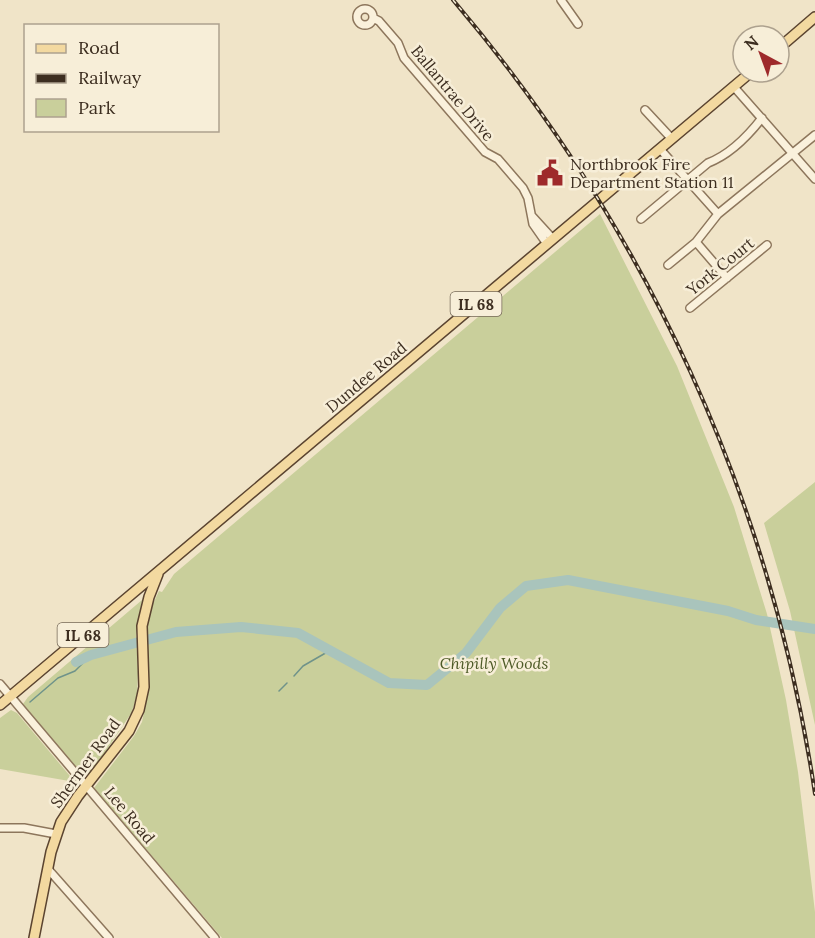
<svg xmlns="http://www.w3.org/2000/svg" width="815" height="938" font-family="Lora,serif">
<rect width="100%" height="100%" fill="#f0e4c8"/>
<path fill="#c9cf9b" d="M600,214L677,366L734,507L767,614L786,700L798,772L815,912V938H222L94,788L134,736L142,722L149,687L147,624L151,608L159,591L162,592L174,574Z
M815,482V725L790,611L764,523Z
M142,600L136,635L138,673L137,694L132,712L106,751L89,773L83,775L23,704L28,697Z
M11,710L17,713L75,782L0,769V718Z"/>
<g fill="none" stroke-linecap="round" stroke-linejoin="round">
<path stroke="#6f938a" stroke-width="1.5" d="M294,676L303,666L329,651
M279,691L287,683
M30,702L58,678L75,671L91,655"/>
<path stroke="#a9c4bc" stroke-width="10" d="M76,662L91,655L176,632L241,627L298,633L389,683L427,685L466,653L500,608L526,586L568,580L728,611L756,620L815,629"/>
<g stroke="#8d765c" stroke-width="10">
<path id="minor" d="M561,0L578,24
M357 17a8 8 0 1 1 16 0a8 8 0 1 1-16 0Z
M373,18L379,21L398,43L404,58L485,152L498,159L523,188L528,198L533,224L547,244
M734,87L815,179
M645,110L672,139
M660,149L718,214
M532,216L553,239
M641,219L708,163C729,155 748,136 762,118
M696,242L727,278
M668,265L696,242L718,214L815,135
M690,308L767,245
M0,684L215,938
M0,828H24L56,834
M48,869L109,938"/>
</g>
<g stroke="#5b4430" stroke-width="12">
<path id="major" d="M779,48L815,17
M0,705L751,72
M34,938L51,852L61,822L78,796L129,731L139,710L144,687L142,626L149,597L158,574"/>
</g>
<use href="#minor" stroke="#faf1dc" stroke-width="7"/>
<use href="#major" stroke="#f3d9a0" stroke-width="9"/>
<g stroke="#3d2e20" stroke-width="4">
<path id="rail" d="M453,0C647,228 771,498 815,794"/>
</g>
<use href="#rail" stroke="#f7eed8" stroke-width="1.5" stroke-dasharray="4.5" stroke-linecap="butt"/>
</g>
<defs>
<g id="civic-bare" transform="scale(2.07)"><path d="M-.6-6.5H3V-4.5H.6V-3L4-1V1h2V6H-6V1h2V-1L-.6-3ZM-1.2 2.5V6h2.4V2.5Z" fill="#9e2a2b" stroke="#f7eed8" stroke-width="2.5" paint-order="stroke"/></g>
</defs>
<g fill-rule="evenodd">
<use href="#civic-bare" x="550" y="173"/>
</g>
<g text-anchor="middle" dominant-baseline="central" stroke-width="5" stroke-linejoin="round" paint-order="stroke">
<g fill="#f7eed8" stroke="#756857" stroke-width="1.5">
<rect x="450.5" y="292" width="51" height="24" rx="4.5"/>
<rect x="57.5" y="623" width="51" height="24" rx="4.5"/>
</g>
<g font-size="15" font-weight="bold" fill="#3d2e20">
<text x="476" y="304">IL 68</text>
<text x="83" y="635">IL 68</text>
</g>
<g font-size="16" fill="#3d2e20" stroke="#f7eed8">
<text transform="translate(453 93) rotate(50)">Ballantrae Drive</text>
<text transform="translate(720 266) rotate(-39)">York Court</text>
<text transform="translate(366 377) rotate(-40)">Dundee Road</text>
<text transform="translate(85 763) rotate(-54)">Shermer Road</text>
<text transform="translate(130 815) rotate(50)">Lee Road</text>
</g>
<g font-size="16" fill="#3d2e20" stroke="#f7eed8" text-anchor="start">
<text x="570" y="164">Northbrook Fire<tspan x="570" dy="18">Department Station 11</tspan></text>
</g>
<g font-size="16" font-style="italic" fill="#4d5a26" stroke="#f7eed8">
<text x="494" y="663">Chipilly Woods</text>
</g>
</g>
<rect x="24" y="24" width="195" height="108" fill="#f7eed8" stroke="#ada18e" stroke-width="1.5"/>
<rect x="36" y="44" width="30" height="9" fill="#f3d9a0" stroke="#ada18e" stroke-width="1.5"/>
<text x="78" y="54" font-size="18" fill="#3d2e20">Road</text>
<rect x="36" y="74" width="30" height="9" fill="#3d2e20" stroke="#ada18e" stroke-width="1.5"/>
<text x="78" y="84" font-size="18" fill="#3d2e20">Railway</text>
<rect x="36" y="99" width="30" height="18" fill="#c9cf9b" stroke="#ada18e" stroke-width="1.5"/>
<text x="78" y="114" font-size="18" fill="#3d2e20">Park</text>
<g transform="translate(761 54) rotate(319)"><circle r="28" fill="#f7eed8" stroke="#ada18e" stroke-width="1.5"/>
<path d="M0-4.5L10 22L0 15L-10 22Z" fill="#9e2a2b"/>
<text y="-9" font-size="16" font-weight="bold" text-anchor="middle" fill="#3d2e20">N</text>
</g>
</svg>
